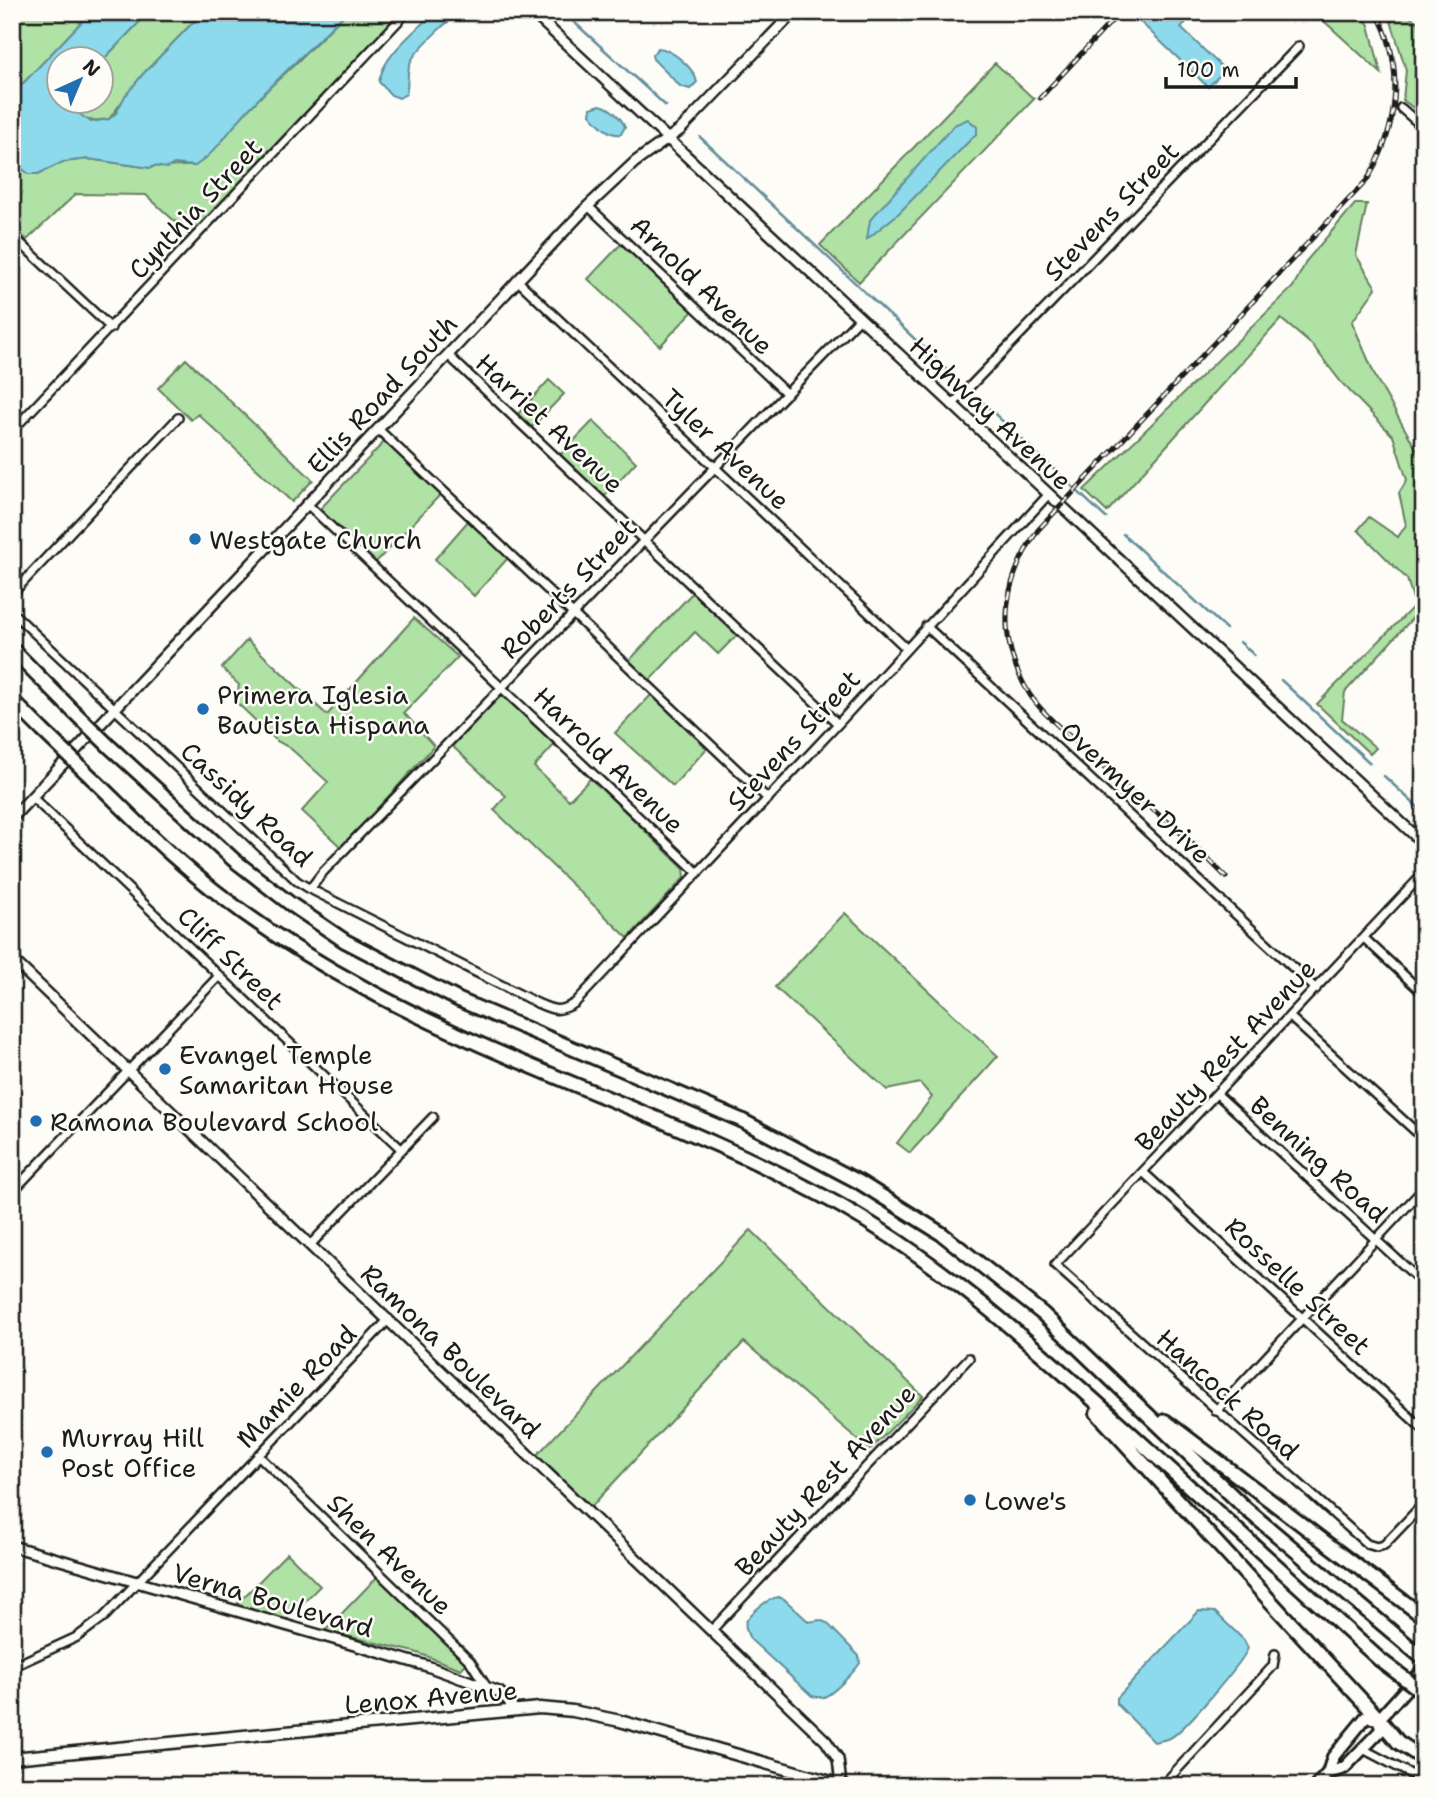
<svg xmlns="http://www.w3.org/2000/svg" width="1436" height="1798" font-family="'Shantell Sans',sans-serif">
<rect width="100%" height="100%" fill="#fdfcf7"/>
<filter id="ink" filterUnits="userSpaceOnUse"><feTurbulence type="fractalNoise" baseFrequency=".0143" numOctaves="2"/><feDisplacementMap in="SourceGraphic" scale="14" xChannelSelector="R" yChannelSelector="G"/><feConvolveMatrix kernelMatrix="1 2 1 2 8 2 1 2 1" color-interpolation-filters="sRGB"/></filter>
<g filter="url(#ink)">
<path fill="#afe2a4" stroke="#667f60" stroke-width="2" d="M12,12H91L12,95Z
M149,12H203L143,74L109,119C91,122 79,123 73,102H102V61Z
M347,12H402L191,236L146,195L76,194L27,240L12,226V161L20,168L38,174L63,162L88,159L151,168L154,166C168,168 179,165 195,166L224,139L229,130L270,87L294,65Z
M1314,12H1359L1369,25L1381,73Z
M1394,12H1404L1424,27V102L1416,110L1403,100L1406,70L1391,21Z
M995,63L1034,99L859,282L820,245Z
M1355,204H1367L1356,255L1376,288L1352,322L1376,378L1415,447L1424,456V616L1419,611L1345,692L1342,719L1376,748L1370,754L1317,704L1415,605L1407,579L1358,530L1369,517L1398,537L1406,525L1399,493L1407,480L1393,436L1341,382L1313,346L1281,319L1107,512L1084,490L1293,287L1307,260Z
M622,243L693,311L660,346L588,279Z
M186,359L313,480L292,502L198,414L191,420L158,388Z
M549,380L564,394L531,428L517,415Z
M593,421L636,462L603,498L559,456Z
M386,440L442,493L375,563L319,510Z
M469,520L508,558L474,596L435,559Z
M694,591L738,634L718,654L695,632L649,681L628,662Z
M414,618L458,657L404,713L434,746L342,848L302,811L328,782L290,748L277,741L236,702L239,685L222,668L247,640L327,715Z
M652,694L708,747L673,786L615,733Z
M496,696L507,697L555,744L534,767L569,800L591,778L684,869L685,877L628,938L494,810L506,796L451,745Z
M845,913L998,1056L910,1153L897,1143L932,1097L920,1083L887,1090L775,987Z
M751,1230L923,1396L870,1450L744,1342L591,1507L537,1455Z
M287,1553L320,1586L286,1620L235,1606Z
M378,1576L464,1661L465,1665L461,1669L415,1652L325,1631Z"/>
<path fill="#8ddaed" stroke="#608e99" stroke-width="2" d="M91,12H149L102,61V60H60V102H73L75,111L91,122L109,119L116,113L125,96L143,74L203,12H347C313,45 279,77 247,111C229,130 217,152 195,166L174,164L167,168L154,166L151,168L88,159L63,162L38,174H29L12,161V95Z
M434,12H464C452,14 417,50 411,61C406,70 409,83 406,94L399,98L391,95L379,82C383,55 415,32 434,12Z
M1130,12H1176L1186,22L1181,28L1225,70L1208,87Z
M658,48C672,49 694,68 697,82L690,89L680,86L653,59L652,55Z
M600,105C610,107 621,117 625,127L621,134C608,136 598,123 590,114L591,108Z
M968,119L977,127V133L899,213L867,239L870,220L954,125Z
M778,1597L784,1599L809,1622L820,1620L827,1623L859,1656L860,1663C854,1672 833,1694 824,1697C820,1698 816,1697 812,1696L750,1639C748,1634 744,1628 746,1622C751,1612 767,1599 778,1597Z
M1199,1611L1215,1612L1244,1640L1248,1648C1243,1662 1183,1732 1170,1738C1165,1740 1158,1741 1154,1742L1117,1704V1698Z"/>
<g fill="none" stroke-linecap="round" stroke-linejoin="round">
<path stroke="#608e99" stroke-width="2.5" d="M563,12L666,106
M700,137L953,375
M981,401L1106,518
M1123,534L1226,629
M1240,642L1254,655
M1281,680L1370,763
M1384,776L1424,813"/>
<g stroke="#1c1c1c" stroke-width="12">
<path id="minor" d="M1401,108L1424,128
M588,206L787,394
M12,235L111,328
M517,280L906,648
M448,355L838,724
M952,405L1299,46
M378,429L768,799
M12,431L407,12
M307,504L698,873
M12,594L178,418
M12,612L297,881L310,889L537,1003C553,1010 559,1013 575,1003L838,724L1048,495
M926,626L1316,989
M32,797L401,1149
M1424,873L1055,1265L1367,1544L1377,1547L1384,1545L1424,1503
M310,889L323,872L859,319
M1364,938L1424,994
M1290,1017L1424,1139
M1217,1094L1424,1284
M1143,1172L1424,1430
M12,1192L219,976
M311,1244L433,1117
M1216,1411L1424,1188
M258,1455L470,1661L486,1686
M711,1631L969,1358
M12,1667L77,1637L104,1617L389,1319
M1363,1749L1424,1781
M1162,1786L1273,1666L1275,1654"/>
</g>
<g stroke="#1c1c1c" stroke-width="14">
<path id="tertiary" d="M532,12L1424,844
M12,818L588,206L635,162L680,130L794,12
M12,959L826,1741L838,1759L841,1785
M12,1546L427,1666L499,1692L508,1700L514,1710"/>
</g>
<g stroke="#1c1c1c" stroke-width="15">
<path id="secondary" d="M12,1758L540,1708L573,1711L620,1721L845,1786"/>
</g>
<g stroke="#1c1c1c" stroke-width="16">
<path id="primary" d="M1379,1719L1424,1669
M1328,1773L1344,1768L1381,1730L1379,1719
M1316,1786L1328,1773L1333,1757L1366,1717L1379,1719"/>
</g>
<g stroke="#1c1c1c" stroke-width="18">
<path id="motorway" d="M12,649L73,711
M12,700L42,730
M110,747L234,860L292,905L345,941L459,1000L741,1120L859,1182L942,1234L1043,1314L1245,1508L1424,1659
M92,778C118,803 144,830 172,855C230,907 297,952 366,989C520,1072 689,1121 841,1206C947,1266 1037,1349 1127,1430C1211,1506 1295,1583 1379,1659
M1097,1413L1379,1719L1398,1742L1424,1759
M1165,1421L1424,1617"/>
</g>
<use href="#minor" stroke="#fdfcf7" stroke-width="7"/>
<use href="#tertiary" stroke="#fdfcf7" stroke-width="9"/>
<use href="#secondary" stroke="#fdfcf7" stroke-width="10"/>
<use href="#primary" stroke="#fdfcf7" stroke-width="10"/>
<use href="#motorway" stroke="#fdfcf7" stroke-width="12"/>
<g stroke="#1c1c1c" stroke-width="5">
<path id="rail" d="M1423,12L1424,13
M1040,98L1120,12
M1226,877C1207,858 1188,838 1168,822C1138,798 1110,774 1083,748C1065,732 1044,715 1030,695C995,638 1002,582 1038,530L1367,180C1398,130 1406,65 1376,12"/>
</g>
<use href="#rail" stroke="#fdfcf7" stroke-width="2.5" stroke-dasharray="8" stroke-linecap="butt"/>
<g stroke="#1c1c1c" stroke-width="18" stroke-linecap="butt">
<path id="motorway-bridge" d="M73,711L110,747
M42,730L92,778
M1379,1659L1424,1693"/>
</g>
<use href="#motorway-bridge" stroke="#fdfcf7" stroke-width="12"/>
</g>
</g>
<g fill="#1f6fb2" stroke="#fdfcf7" stroke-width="2.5">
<circle cx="195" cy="539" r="7"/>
<circle cx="203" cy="709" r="7"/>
<circle cx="165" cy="1069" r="7"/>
<circle cx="36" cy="1121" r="7"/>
<circle cx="47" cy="1452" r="7"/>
<circle cx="970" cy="1500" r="7"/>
</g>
<g text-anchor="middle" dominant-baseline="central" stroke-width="5" stroke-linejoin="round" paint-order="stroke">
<g font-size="26" fill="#1c1c1c" stroke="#fdfcf7">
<text transform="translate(195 208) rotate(-47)">Cynthia Street</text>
<text transform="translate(1111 211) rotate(-46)">Stevens Street</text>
<text transform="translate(702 285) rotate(44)">Arnold Avenue</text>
<text transform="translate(382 394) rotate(-47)">Ellis Road South</text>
<text transform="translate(991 413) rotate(43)">Highway Avenue</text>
<text transform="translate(550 423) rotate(43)">Harriet Avenue</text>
<text transform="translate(726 449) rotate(43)">Tyler Avenue</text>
<text transform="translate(568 588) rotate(-46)">Roberts Street</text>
<text transform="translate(793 740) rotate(-47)">Stevens Street</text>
<text transform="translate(609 760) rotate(44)">Harrold Avenue</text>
<text transform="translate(1136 792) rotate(43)">Overmyer Drive</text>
<text transform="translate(247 804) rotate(43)">Cassidy Road</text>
<text transform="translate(231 958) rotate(44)">Cliff Street</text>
<text transform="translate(1225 1055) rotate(-47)">Beauty Rest Avenue</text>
<text transform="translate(1319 1159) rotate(42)">Benning Road</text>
<text transform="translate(1298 1286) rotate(43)">Rosselle Street</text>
<text transform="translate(451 1351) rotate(44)">Ramona Boulevard</text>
<text transform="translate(296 1386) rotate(-46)">Mamie Road</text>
<text transform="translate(1228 1394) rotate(42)">Hancock Road</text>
<text transform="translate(825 1480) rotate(-47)">Beauty Rest Avenue</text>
<text transform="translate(390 1554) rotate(44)">Shen Avenue</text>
<text transform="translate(273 1600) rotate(16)">Verna Boulevard</text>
<text transform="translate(431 1697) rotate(-5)">Lenox Avenue</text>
</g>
<g font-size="26" fill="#1c1c1c" stroke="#fdfcf7" text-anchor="start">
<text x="209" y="539">Westgate Church</text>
<text x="217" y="694">Primera Iglesia<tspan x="217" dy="30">Bautista Hispana</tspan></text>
<text x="179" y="1054">Evangel Temple<tspan x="179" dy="30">Samaritan House</tspan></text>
<text x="50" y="1121">Ramona Boulevard School</text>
<text x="61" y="1437">Murray Hill<tspan x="61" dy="30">Post Office</tspan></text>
<text x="984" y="1500">Lowe's</text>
</g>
</g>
<rect width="1436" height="1798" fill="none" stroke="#fdfcf7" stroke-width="42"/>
<rect x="21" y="21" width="1394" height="1756" fill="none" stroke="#1c1c1c" stroke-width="2.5" filter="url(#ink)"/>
<g transform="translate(80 80) rotate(44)"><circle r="33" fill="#fdfcf7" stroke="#a3a29f" stroke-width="2"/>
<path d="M0-5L12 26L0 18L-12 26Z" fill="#1f6fb2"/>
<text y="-10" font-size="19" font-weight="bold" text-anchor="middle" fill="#1c1c1c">N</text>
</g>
<path d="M1166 77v10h130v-10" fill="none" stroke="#1c1c1c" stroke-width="3.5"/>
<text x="1177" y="77" font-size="21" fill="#1c1c1c" stroke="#fdfcf7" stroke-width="5" paint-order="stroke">100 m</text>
</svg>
